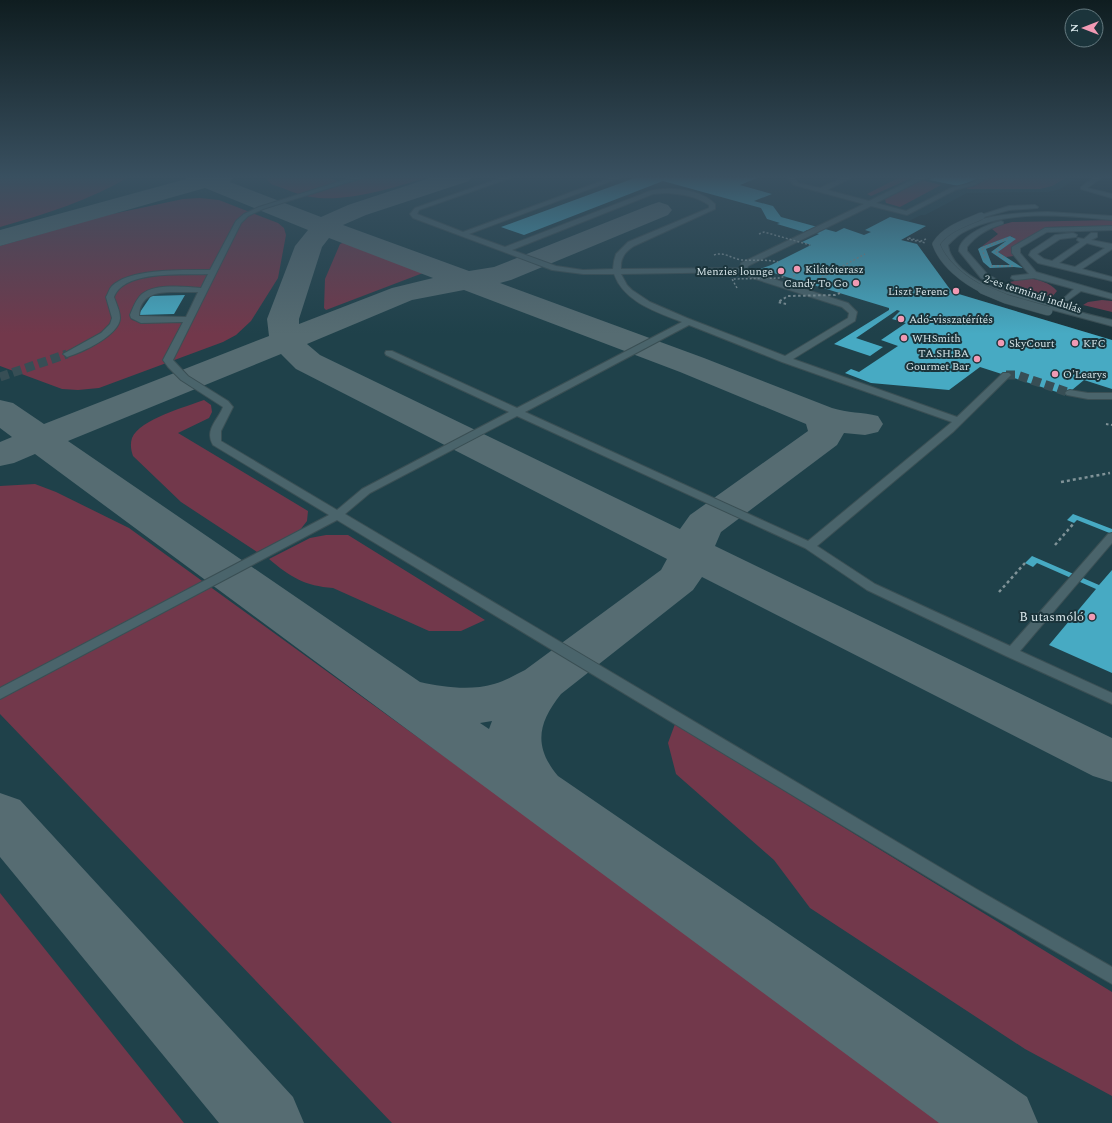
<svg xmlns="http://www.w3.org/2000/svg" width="1112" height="1123" font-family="Spectral,serif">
<rect width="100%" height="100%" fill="#1b343b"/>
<path fill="#1f414a" d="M0,176H1080L1060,189L1048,192L967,193L925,215H921L909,221L926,226L901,240L917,244L952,292L1112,340V1123H0Z"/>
<path fill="#72384b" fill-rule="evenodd" d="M0,176H131C90,200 46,214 0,227Z
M269,176H324L345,184L370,176H431C397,187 346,203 311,197C297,195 284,188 271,184L267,179Z
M902,176H916L871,196L867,194Z
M991,176H1069L1052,186L1040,189H966Z
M922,180L941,185L900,207L886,203L885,199Z
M200,198L219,200L278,223L284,228L286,235L278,278L251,321L236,335L223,342L99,388L78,390L62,389L0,366V246L103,216L183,199ZM204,288L187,322L138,321L132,320L130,317L140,296L159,289Z
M1112,220V226L1048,227L1023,241L1012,249L1014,256L1006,257L998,252L1015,239L1011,236L981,247L998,234L992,229L1001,225L1012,222Z
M345,242L423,273L326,310L324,308L325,279L340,244Z
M1028,278C1038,280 1050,282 1057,291L1052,297L1015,286L1010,282Z
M1102,300L1112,301V312L1083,305L1088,302Z
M204,400L211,405L212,412L209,418L178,433L308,511L307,521L300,530L257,552L181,502L133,456C131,450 130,444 132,438C140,419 186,407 204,400Z
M35,484L56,492L129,528L950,1123H392L0,714V486Z
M326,535H348L485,620L461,631H429L333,588C305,586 290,577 269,559L310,538Z
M675,724L1112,992V1096L1025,1049L810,908L774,860L676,774L668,743Z
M0,893L184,1123H0Z"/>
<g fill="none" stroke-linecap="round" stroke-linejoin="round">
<path fill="#566c72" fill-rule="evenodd" d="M185,176H235L230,182L321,217L348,205L436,176H472L469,181L366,215L343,225L469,271L494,267L650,205L659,202L668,205L672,210L668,215L511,280L500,283L704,358L832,408C847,413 863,412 878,416L883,424L878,432L865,435L844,433L837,445L721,532L715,546L1112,738V782L1093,776L702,577L693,590L561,694C538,723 533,746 558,776L1027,1097L1038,1123H939L35,454L14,463L0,466V442L12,437L0,428V400L13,403L44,424L269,336L267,319L295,246L308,230L205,188L0,246V230L186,179ZM329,238L433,278L392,288L299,324V319L322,247ZM464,290L680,372L806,424L808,431L690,515L680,529L320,355L307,344L412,300ZM281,354L296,369L667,559L661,570L525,670C515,675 505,681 494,684C470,691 443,687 420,682L68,441ZM492,721L489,729L480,723Z
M0,793L20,800L293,1097L304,1123H219L0,857Z"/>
</g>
<path fill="#47aac3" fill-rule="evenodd" d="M640,176H762L740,185L772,194L754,201L773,206L781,217L836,232L844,228L864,235L871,232L865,230L890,217L926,226L901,240L917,244L952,292L1112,340V389L1084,380L1066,395L980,367L949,390L871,383L845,373L851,369L859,372L898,346L881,340L906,323L892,319L900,311L897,310L856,338L883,347L870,356L834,344L889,310V308L760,269L771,265L811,245L802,242L819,234L807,230L804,232L777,224L780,223L767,219L761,208L663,181L524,235L501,227Z
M936,176H967L977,179L959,186L929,180Z
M1010,236L1016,239L998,252L1023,268L1014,267L990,268L983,262L978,249L981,247ZM1006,241L991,252L1010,265H992L986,249Z
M185,295L174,314L138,315L151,296Z
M1073,514L1112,529V534L1077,520L1074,523L1067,520Z
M1032,556L1099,585L1112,570V673L1049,645L1096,589L1037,563L1033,567L1025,563Z"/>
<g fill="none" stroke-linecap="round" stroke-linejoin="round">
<path stroke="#374e55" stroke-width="9" stroke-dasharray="9 4.5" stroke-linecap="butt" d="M1006,375H1017L1070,393
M0,377L67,354"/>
<g stroke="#3a4f54" stroke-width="2">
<path id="minor" d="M357,176H368L263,209L248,216L241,223L173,360L188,376L228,401L233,407L221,431V441L337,510L362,489L509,412L386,355L385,353L386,351H392L517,408L682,322C656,312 624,302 614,274H583L552,270L413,218L410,214L415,208L506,176H516L419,210L417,214L463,232L615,176H625L469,234L505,247L650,191C669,186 701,189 715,204V209L634,246C625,252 620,258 621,269L740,268L741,263L864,204L794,185L786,176H793L798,183L820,188L846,176H855L827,190L869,201L920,176H929L876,203L906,211L951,188L971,183L982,176H990L975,185L955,190L907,215L871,206L748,266L747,269L752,272L848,303L857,312L855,321L793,359L957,417L1003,373H1009L1011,375L1009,377L953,432L817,546L875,584L1010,646L1108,534L1112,533V543L1020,651L1112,693V704L1006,656L867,590L805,548L517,416L370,493L345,514L978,890L1112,967V984L966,900L337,520L0,699V688L329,515L213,445C204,430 218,420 223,407L181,380L168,367L163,360L183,322L141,323L131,318L130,315C133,308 136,299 142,294C155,283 185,287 201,288L208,274C185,275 136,271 119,289C117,291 115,294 114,297C116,303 120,311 120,318C120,335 81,353 67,357L63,354L101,333L110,324L112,318L106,297C108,294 109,289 112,286C130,268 185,270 210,270L236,221L244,214L259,207ZM666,193C681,194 696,196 709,205V208L628,242L616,254L614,261L613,269L583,270L556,266L512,250L653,194ZM741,272L746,276L842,307L849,313L848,318L785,356L687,318L650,302L632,290L627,285L621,274ZM174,292H198L186,317L139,316C140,295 156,292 174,292ZM689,325L782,362L952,422L808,541L525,412Z
M1096,176H1104L1087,188L1112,194V198L1081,189V187Z
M1035,205L1038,207L1037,208L1009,210L984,217L981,215L1009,206Z
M1048,212L1112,216V220C1066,215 1004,209 962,233C957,236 952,241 948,245C950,261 965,273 979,281C991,288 1006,291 1019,295C1050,304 1081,313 1112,320V326L1038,306L978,287L963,278L948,263L941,250V242C946,238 951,233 956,230C982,214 1018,213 1048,212Z
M1001,221L1003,222V224C989,228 976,235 967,247V251L987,274L1005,284L1006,286L1002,288L981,278L959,251C959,236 988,224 1001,221Z
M1112,226V230L1047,232L1020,248V253L1036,272L1112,294V299L1081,291L1067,301L1063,299L1074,289L1034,278L1015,280L1011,278L1012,276L1029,274L1012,253V247L1045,228Z
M1073,233L1077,235L1076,237L1060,239L1037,254L1044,259L1052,261L1080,242L1077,240L1078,238L1084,239L1091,233H1097V237L1091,240L1112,244V249L1082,269L1112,277V281L1038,263L1029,255L1031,251L1055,235ZM1087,243L1105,248L1075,267L1059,263Z
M1070,390L1088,393H1112V399H1088L1067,395L1065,393L1067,391Z"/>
</g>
<path stroke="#809398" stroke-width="1.5" stroke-dasharray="2 2" stroke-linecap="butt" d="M926,239L921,241L909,238L907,239L926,243
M1004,245L995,252L1006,259
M985,258L982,248L1009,238
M991,266H1014
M793,271L794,276H796
M811,281L813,282L865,254"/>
<path stroke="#809398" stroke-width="2" stroke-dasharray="2.5 2.5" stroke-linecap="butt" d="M1106,424L1112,425"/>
<path stroke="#809398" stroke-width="2.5" stroke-dasharray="3 3" stroke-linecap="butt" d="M1061,482L1110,473
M1055,545L1074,523
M999,592L1025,563"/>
<use href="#minor" fill="#4a646b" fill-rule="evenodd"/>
<g stroke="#3a4f54" stroke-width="8" stroke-linecap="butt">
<path id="minor-bridge-far1" d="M981,216C965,223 945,229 936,244C943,264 965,281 984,290"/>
</g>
<g stroke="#3a4f54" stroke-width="10" stroke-linecap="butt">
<path id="minor-bridge" d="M982,289L1006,299L1048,311"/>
</g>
<path stroke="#809398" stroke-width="1.5" stroke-dasharray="2 2" stroke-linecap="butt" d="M759,234L764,232L810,245
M714,255C724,251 732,259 742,260C754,261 766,259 778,262
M737,288L732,279L780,278L785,276"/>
<path stroke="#809398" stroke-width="2" stroke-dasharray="2.5 2.5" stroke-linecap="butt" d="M786,304L778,302L788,296L835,295L840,293"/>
<use href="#minor-bridge-far1" stroke="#4a646b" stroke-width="7"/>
<use href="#minor-bridge" stroke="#4a646b" stroke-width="9"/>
</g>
<linearGradient id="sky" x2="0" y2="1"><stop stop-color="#0f1d20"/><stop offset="0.53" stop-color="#395060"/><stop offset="1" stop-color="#395060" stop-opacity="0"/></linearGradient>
<rect width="1112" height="334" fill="url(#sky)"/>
<g fill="#f19ab4" stroke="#1b343b" stroke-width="1.5">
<circle cx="797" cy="269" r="4"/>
<circle cx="781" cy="271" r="4"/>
<circle cx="856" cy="283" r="4"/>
<circle cx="956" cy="291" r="4"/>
<circle cx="901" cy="319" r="4"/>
<circle cx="904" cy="338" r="4"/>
<circle cx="1001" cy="343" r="4"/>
<circle cx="1075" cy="343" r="4"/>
<circle cx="977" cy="359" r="4"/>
<circle cx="1055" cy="374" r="4"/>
<circle cx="1092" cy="617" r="4"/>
</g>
<g text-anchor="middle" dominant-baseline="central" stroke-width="4" stroke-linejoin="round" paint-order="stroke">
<g font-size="11" fill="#d5e3e7" stroke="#1b343b" text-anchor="start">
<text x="805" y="269">Kilátóterasz</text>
<text x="773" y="271" text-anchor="end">Menzies lounge</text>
<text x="848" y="283" text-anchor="end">Candy To Go</text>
<text x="948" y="291" text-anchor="end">Liszt Ferenc</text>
<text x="909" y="319">Adó-visszatérítés</text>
<text x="912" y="338">WHSmith</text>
<text x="1009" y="343">SkyCourt</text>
<text x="1083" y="343">KFC</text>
<text x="969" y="353" text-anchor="end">TA.SH.BA<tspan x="969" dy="13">Gourmet Bar</tspan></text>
<text x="1063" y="374">O'Learys</text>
</g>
<g font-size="11" fill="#d5e3e7" stroke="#1b343b">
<text transform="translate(1033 294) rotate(18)">2-es terminál indulás</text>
</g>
<g font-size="13" fill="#d5e3e7" stroke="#1b343b" text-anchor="end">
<text x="1084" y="617">B utasmóló</text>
</g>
</g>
<g transform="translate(1084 28) rotate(270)"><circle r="19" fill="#1b343b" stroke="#657a80"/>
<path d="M0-3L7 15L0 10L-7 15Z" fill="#f19ab4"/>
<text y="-6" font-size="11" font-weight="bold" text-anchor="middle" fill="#d5e3e7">N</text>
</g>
</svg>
